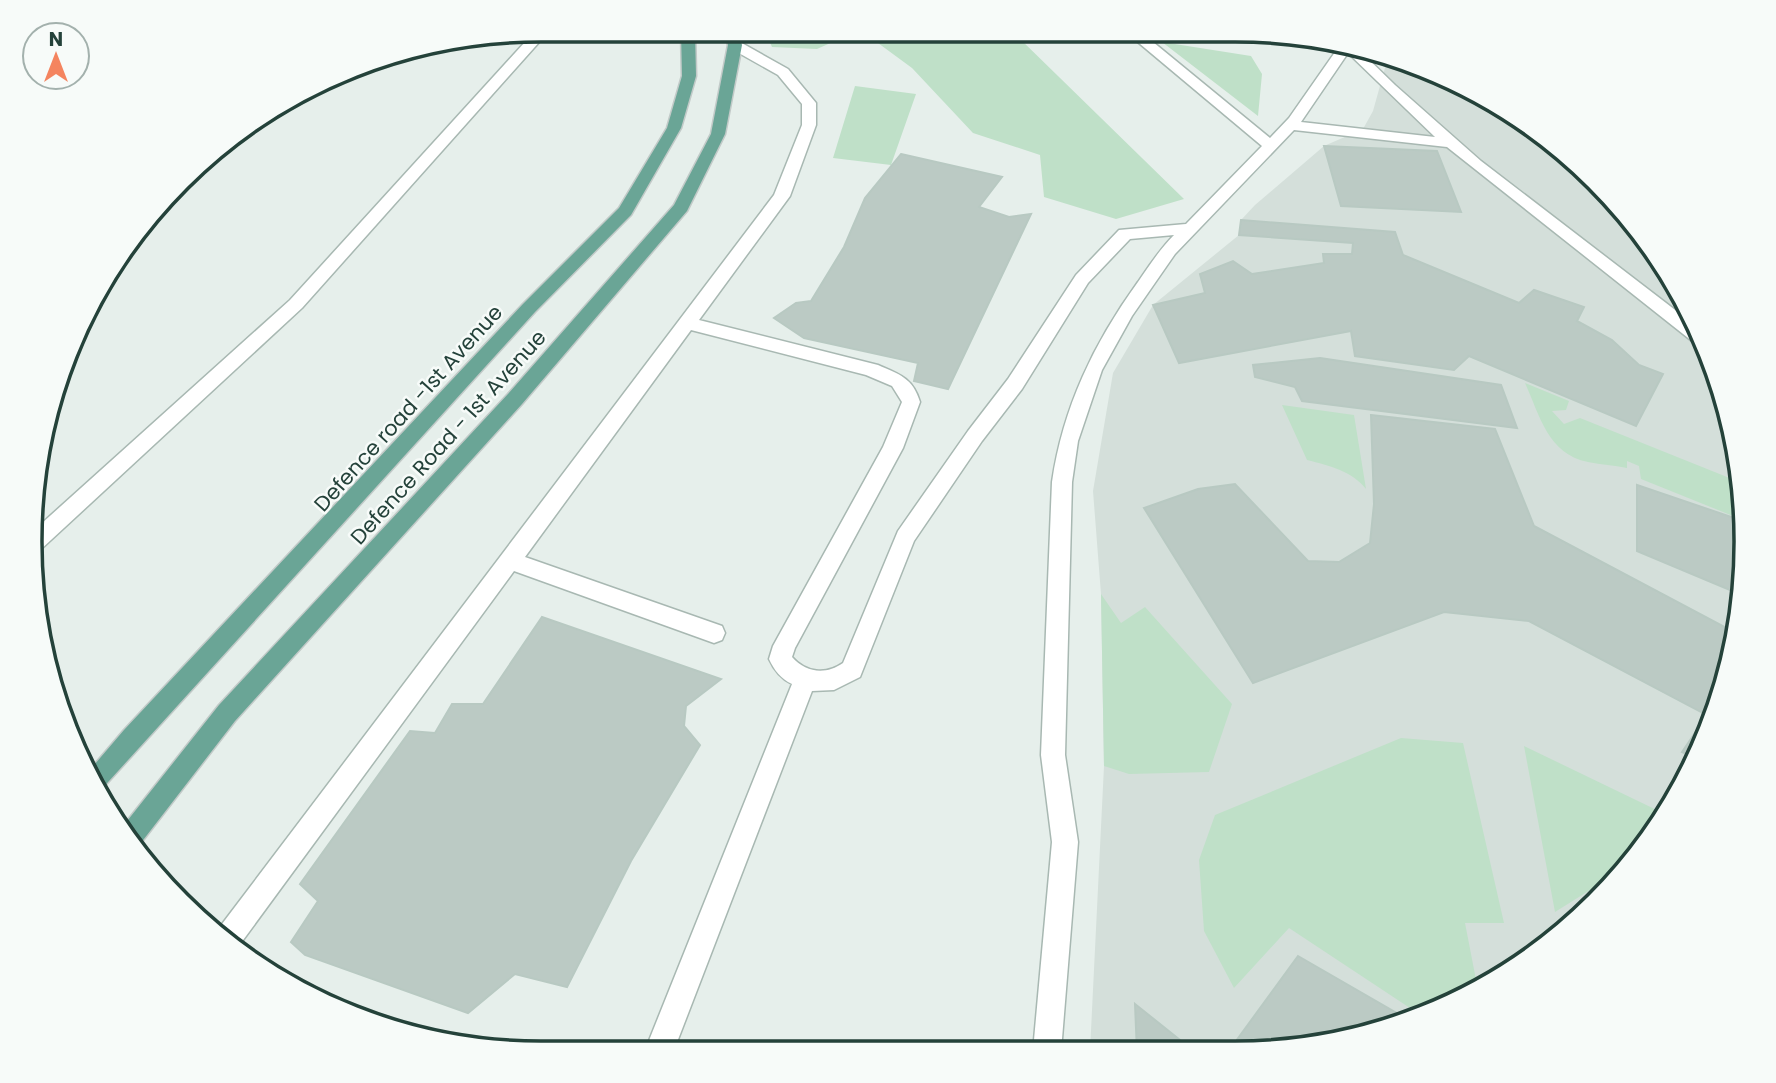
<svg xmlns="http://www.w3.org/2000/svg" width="1776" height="1083" font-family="Poppins,sans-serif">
<rect width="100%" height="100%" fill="#e6efeb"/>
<path fill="#d4dfda" d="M1388,57L1430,69L1463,88L1603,189L1619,204L1677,285L1719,377L1742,474L1745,575L1729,674L1694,767L1641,853L1572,926L1490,985L1367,1036L1268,1052L1090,1051L1104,766L1101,594L1093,491L1113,373L1153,305L1239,235L1241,220L1255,205L1324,146L1363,129L1373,111Z"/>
<path fill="#bfe0c8" d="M765,31L855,32L817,49L772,47Z
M863,32H1013L1184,199L1116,219L1044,197L1040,155L973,133L912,68Z
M1162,42L1251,56L1262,74L1258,116Z
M855,86L916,94L891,165L833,158Z
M1525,383L1569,401L1566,410L1552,411L1564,424L1580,418L1742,483L1743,520L1641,479L1639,466L1627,461V468C1614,465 1601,465 1588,462C1548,454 1540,416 1525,383Z
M1282,405L1354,415L1366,489C1352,471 1330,466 1307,460Z
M1101,594L1121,623L1145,607L1232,704L1209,772L1129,774L1104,766Z
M1401,738L1463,743L1504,923H1465L1478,990L1419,1014L1289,928L1234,988L1204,931L1199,860L1215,815Z
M1524,746L1665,814L1641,853L1630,865L1555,912Z"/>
<path fill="#bbcac4" stroke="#b8c9c2" stroke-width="2" d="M1324,146L1437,151L1461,212L1341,206Z
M901,154L1002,177L979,207L1009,217L1031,214L948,389L914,381L918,363L804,338L774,318L796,303L811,301L844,247L865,198Z
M1241,220L1395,232L1403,255L1519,303L1534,290L1584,307L1577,321L1612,340L1639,365L1663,374L1636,426L1469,356L1454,370L1355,356L1351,331L1179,363L1153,305L1205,293L1200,274L1233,261L1252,274L1324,263L1323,254H1352L1353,243L1239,235Z
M1320,358L1501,385L1517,428L1302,401L1295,387L1255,377L1253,365Z
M1371,415L1495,429L1534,526L1736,633L1729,674L1697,759L1682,752L1707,715L1529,621L1444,612L1253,683L1144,508L1198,489L1235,484L1308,561L1339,562L1370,543L1374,504Z
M1637,485L1743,521L1745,575L1742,595L1637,551Z
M542,617L721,679L686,706L684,726L700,745L631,861L567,987L515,974L468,1013L305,955L291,942L318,901L300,884L410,731L435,733L452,704H483Z
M1298,956L1400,1015L1396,1024L1367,1036L1268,1052H1228Z
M1135,1004L1195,1052H1137Z"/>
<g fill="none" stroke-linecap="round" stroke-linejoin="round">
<g stroke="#a8b8b2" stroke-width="3">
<path id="minor" d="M550,30L302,308L38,552L32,554L31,533L290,300L535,31Z
M1127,33H1142L1270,138L1289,118L1340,45L1359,50L1395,85L1481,161L1696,326L1705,347L1697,345L1447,147L1294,130L1175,254L1132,316L1102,370L1078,441L1072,482L1065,755L1078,842L1061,1051H1033L1052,842L1041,755L1052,482C1063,407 1094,343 1138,282C1149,266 1160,249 1174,235L1130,239L1088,283L1022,389L982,441L914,541L860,677L834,690L812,691L674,1050L646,1048L792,684C781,679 774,670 769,659L773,646L883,447L902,402L892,386L866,375L691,330L525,557L722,626L725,633L722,640L714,643L514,571L235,951L216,932L774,195L802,125V104L778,75L730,48V42H740L788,69L816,103V125L790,196L699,320L878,365C899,374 913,378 920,402L903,448L795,648L792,657C806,673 826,675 843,663L898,531L968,431L1008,379L1076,275L1119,230L1186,224L1262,146ZM1348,53L1435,137L1301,122Z"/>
</g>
<g stroke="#c2cac8" stroke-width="3">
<path id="major" d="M681,31H695L696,76L681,128L631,215L535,312L99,792L89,771L124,730L523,304L619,208L667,128L682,76Z
M724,31H738L742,45L725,134L687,211L522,404L235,721L137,848L120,830L219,705L508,394L674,205L711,134L728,45Z"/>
</g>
<use href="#minor" fill="#fff" fill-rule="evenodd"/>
<use href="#major" fill="#6aa596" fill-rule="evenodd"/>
</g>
<g text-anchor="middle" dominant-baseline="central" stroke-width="5" stroke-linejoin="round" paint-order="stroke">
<g font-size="21" fill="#24423a" stroke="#f7fbf9">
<text transform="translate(408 408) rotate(-48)">Defence road -1st Avenue</text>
<text transform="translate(448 437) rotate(-48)">Defence Road - 1st Avenue</text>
</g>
</g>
<path d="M0 0H1776V1083H0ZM541 42H1235A499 499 0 0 1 1734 541V542A499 499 0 0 1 1235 1041H541A499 499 0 0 1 42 542V541A499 499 0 0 1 541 42Z" fill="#f7fbf9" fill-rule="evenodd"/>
<path fill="none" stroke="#24423a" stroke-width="3.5" d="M541 42H1235A499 499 0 0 1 1734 541V542A499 499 0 0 1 1235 1041H541A499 499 0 0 1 42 542V541A499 499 0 0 1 541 42Z"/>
<g transform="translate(56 56)"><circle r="33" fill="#f7fbf9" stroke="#a3b1ad" stroke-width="2"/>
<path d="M0-5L12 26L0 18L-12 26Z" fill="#f4845f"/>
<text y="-10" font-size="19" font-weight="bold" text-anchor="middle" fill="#24423a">N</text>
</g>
</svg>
